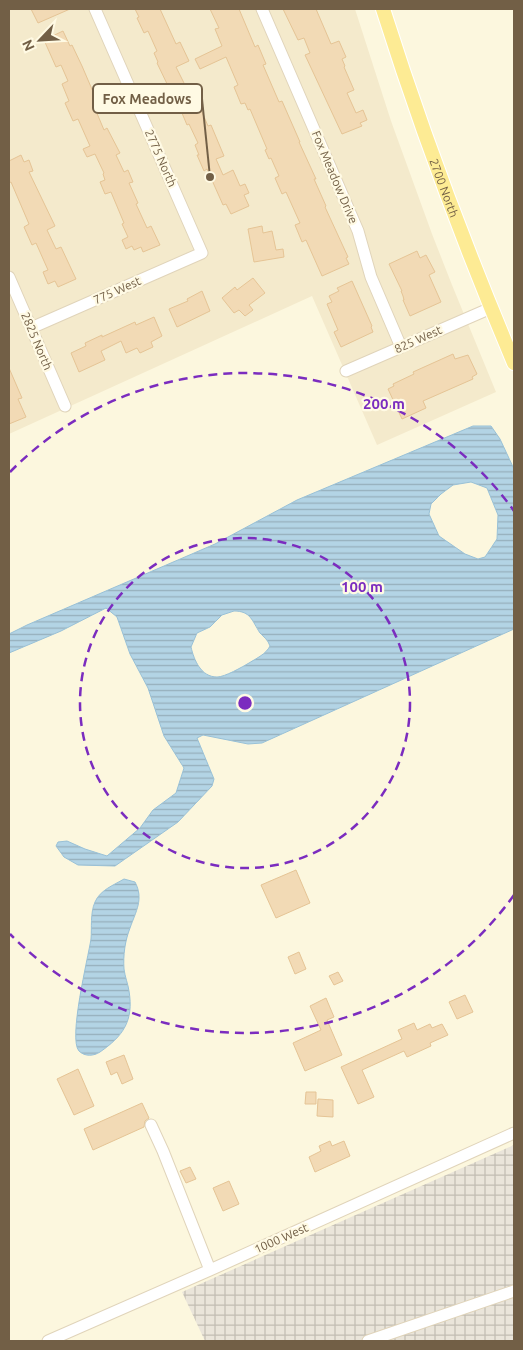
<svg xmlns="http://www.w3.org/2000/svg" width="523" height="1350" font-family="Ubuntu,sans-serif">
<defs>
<pattern id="industrial-grid" width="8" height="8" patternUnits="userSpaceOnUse" patternTransform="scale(1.25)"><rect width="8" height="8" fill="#eae5da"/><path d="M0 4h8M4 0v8" fill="none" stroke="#c2bdb3"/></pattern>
<pattern id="water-rules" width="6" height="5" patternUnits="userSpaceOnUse" patternTransform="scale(1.25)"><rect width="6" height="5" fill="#b3d4e5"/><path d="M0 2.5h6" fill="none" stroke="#96afbb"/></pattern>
</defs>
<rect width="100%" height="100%" fill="#fcf7de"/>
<path fill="#f4eacc" d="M9,9H355L391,121L432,234L452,285L496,392L377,445L312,296L9,434Z"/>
<path fill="url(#industrial-grid)" d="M514,1145V1341H205L182,1292Z"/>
<path fill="url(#water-rules)" stroke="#99c1d7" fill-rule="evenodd" d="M473,426H491L500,439L514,469V629L262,743L248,744L203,735L197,738L214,779L212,786L178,822L115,866L78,865L64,857L56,846L58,842L67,841L85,849L107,856L140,828L153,810L176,793L184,768L164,736L148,688L130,654L117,617L106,608L61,631L9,653V634L27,625L215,544L297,500ZM471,482L487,488L498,515L497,539L485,557L478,559L465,554L439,536L429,514L431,504L441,494L453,485ZM234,611C251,611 252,621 260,633C264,637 268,640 270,646C266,654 257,658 249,663C242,667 225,677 217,677C201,677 194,660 191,647L197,633L210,627L222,615Z
M124,879L135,882C144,899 136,911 130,928C125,941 123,955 124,969C125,977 128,984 129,991C134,1021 123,1036 100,1052C94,1056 85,1057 79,1051C68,1039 88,958 91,939C92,928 90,913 95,902C100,890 114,885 124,879Z"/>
<path fill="#f2dab5" stroke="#e5c495" d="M31,9H70L38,23Z
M135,9H160L176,44L180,42L189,61L176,67L187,89L197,85L201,93L195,96L208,126L211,125L224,156L216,159L223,175L233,170L240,186L245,184L249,193L244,195L249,206L231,214L226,204L223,205L207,169L204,171L197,155H199L195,145L198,143L189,124L187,125L179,106L176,107L169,90H170L157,63L158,62L154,53L157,51L148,31L144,33L137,18L139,17Z
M210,9H239L255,47L258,45L266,64L263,65L279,102L282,101L300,142H299L316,179H314L326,206L325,207L348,257L346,258L349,264L322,276L306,240L302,242L295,225L300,223L286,192L282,194L275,178L279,176L271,158L269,159L265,150L267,149L250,109L248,110L245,103L241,104L234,87L238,85L226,57L200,69L195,59L222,46L215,29L219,28Z
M283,9H316L331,44L339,41L346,57L342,59L345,66L344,67L354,90L347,93L356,113L363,110L367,120L360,123L362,126L342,134L305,55L310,53L304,38L298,40Z
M63,31L70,46L72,45L82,66L94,94L93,95L99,110L96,111L104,130L107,128L120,153L116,155L124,172L128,170L133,182L129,183L138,203L136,204L147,228L151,226L160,245L143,252L141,247L134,250L132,246L126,249L122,240L128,237L122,224L124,223L111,192L105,194L100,182L105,180L103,174L104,173L95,154L87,157L83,149L90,146L78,119L73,121L65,103L69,101L62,84L68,81L61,65L56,67L44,40Z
M21,155L24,162L29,160L33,171L29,172L55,226L47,230L56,249L61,247L76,279L58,287L55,281L48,284L43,272L48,270L36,243L32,245L24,227L29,224L11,182L9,183V161Z
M262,226L263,233L272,231L276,250L283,249L284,257L254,262L248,229Z
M417,251L420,258L426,255L435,272L429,275L441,302L410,316L403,300H404L403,296L401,291H402L389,264Z
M253,278L265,293L249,305L253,310L245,316L239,310L234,313L222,298L235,287L237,290Z
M352,281L372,326L371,327L373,332L341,347L334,332L338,330L327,304L332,302L329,296L339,291L337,288Z
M202,291L210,311L177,327L169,309L188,301L187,299Z
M154,317L162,336L151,342L153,347L140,353L137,348L126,353L121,341L101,351L105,360L79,372L71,353L86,346L85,343L102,335V337L135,322L136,325Z
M453,354L455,359L468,355L477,374L472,377L473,379L423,401L426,408L402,419L388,389L394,386L393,384L414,374L413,372Z
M9,368L22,398L18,399L26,417L9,424Z
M296,870L310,903L276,918L261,885Z
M299,952L306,969L295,974L288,957Z
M338,972L343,981L334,985L329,976Z
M465,995L473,1012L457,1019L449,1002Z
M326,998L334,1017L327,1020L342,1055L305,1071L293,1043L321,1030L310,1006Z
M414,1023L417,1030L430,1024L432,1028L442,1024L448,1035L430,1043L431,1046L407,1057L404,1051L362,1070L374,1097L358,1104L341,1067L402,1039L398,1030Z
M124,1055L133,1079L122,1084L117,1072L111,1075L106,1062Z
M78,1069L94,1106L74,1115L57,1079Z
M306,1092H316V1104H305Z
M318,1099L333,1100V1117L317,1116Z
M142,1103L149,1118L145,1121L144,1127L93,1150L84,1129Z
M330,1141L332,1146L344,1141L350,1156L315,1172L309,1157L321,1151L319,1146Z
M190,1167L196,1179L186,1183L180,1171Z
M229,1181L239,1204L223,1211L213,1188Z"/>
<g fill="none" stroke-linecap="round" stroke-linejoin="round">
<g stroke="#e0d4ba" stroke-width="13">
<path id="minor" d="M262,9L358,231L371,277L401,347
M9,277L65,406
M31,328L202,253L95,9
M346,371L491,308
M151,1125L163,1151L210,1270
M48,1341L210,1270L514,1133
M368,1341L514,1291"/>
</g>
<g stroke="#fff" stroke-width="16">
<g id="major">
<path id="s1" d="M383,9C421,129 465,247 514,363"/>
</g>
</g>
<use href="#minor" stroke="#fff" stroke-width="11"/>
<use href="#major" stroke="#fdeb94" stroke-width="14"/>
</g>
<g fill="none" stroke="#7b2cbf" stroke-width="2.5" stroke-dasharray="9 6">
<circle cx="245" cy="703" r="165"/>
<path d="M514 895A330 330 0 0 1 10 934M10 472A330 330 0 0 1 514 511"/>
</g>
<g text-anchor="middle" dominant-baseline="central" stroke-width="4.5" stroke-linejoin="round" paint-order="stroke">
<g font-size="12" fill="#725f46" stroke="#fffae4">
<text transform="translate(161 158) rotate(66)">2775 North</text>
<text transform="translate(335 177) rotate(67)">Fox Meadow Drive</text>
<text stroke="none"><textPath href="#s1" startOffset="189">2700 North</textPath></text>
<text transform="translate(117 290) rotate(-24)">775 West</text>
<text transform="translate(418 339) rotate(-24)">825 West</text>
<text transform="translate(37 341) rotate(67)">2825 North</text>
<text transform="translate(281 1238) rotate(-24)">1000 West</text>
</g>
</g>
<circle cx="245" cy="703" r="8" fill="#7b2cbf" stroke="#fffae4" stroke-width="2.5"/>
<g font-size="15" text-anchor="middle" font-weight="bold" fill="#7b2cbf" stroke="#fffae4" stroke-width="4.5" stroke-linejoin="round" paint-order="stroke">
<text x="384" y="409">200 m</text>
<text x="362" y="592">100 m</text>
</g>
<path fill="none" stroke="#725f46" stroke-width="2" d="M210 177L202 99"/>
<circle fill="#725f46" stroke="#fffae4" stroke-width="2" cx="210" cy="177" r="5"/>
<rect fill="#fffae4" stroke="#725f46" stroke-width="2" x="93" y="84" width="109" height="29" rx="5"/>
<g font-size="14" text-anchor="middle" font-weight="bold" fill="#725f46">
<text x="147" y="104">Fox Meadows</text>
</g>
<rect width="523" height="1350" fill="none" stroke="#725f46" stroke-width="20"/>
<g transform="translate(40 40) rotate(245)" stroke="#fffae4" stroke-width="4" paint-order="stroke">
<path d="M0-4L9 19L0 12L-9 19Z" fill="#725f46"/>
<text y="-8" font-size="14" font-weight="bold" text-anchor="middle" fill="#725f46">N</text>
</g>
</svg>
